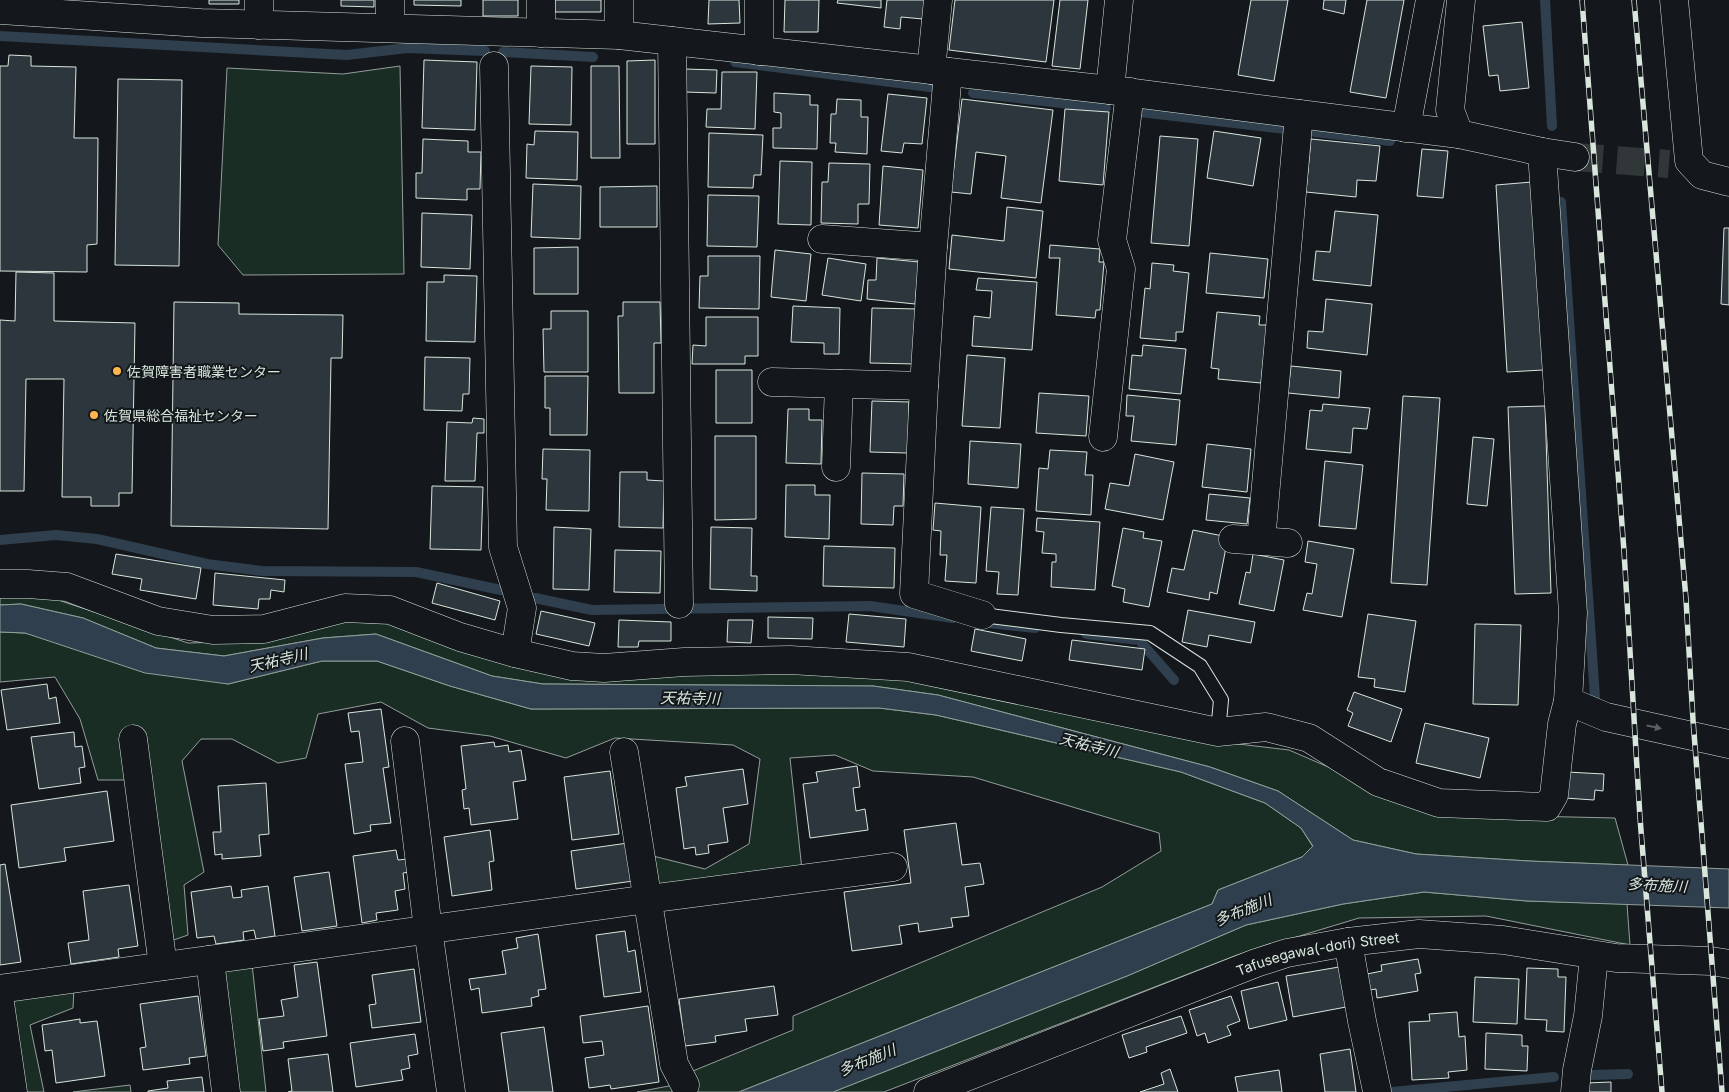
<svg xmlns="http://www.w3.org/2000/svg" width="1729" height="1092" font-family="Inter,'Noto Sans JP',sans-serif">
<rect width="100%" height="100%" fill="#14181c"/>
<path fill="#1a2d24" stroke="#939e99" d="M400,66L404,274L243,275L218,245L227,68L343,74Z
M0,597L52,598L188,643L258,641L336,621L394,624L467,652L707,670L911,673L1196,739L1289,750L1437,814L1615,818L1628,865L1528,861L1416,854L1353,840L1278,791L1210,767L938,695L873,686L543,684L492,676L376,634L323,638L224,656L156,648L83,618L21,604L0,605Z
M0,632L25,633L228,684L322,661H377L450,686L531,709L879,708L936,715L1181,772L1265,803L1301,828L1313,847L1302,857L1218,890L1212,904L739,1092H637L669,1086L688,1073L793,1030V1016L1102,887L1161,851L1159,833L973,777L873,771L835,755L790,758L802,870L654,889L649,855L705,869L749,844L760,759L733,745L615,738L566,758L490,736L428,728L381,702L318,714L306,758L278,763L232,739H201L182,761L204,872L184,885L188,935L168,942L135,780H98L80,719L55,677L0,682Z
M1424,892L1527,901L1627,904L1630,945L1486,916L1359,918L1237,955L884,1092H833L1127,976L1246,925L1343,904Z
M252,964L266,1092H236L218,968Z
M74,988L73,1008L30,1025L44,1092H17L3,997Z
M130,1085L131,1092H73Z"/>
<path fill="#2f3f4d" stroke="#939e99" d="M21,604L83,618L156,648L224,656L323,638L376,634L492,676L543,684L873,686L938,695L1210,767L1278,791L1353,840L1416,854L1529,861L1729,869V908L1527,901L1424,892L1343,904L1246,925L1127,976L833,1092H739L1212,904L1218,890L1302,857L1313,846L1301,828L1265,803L1181,772L936,715L879,708L531,709L450,686L377,661H322L228,684L145,673L25,633L0,632V605Z"/>
<g fill="none" stroke-linecap="round" stroke-linejoin="round">
<path stroke="#2f3f4d" stroke-width="10" d="M1545,0L1552,126
M0,36L347,55L407,48L485,51
M503,52L593,57
M735,62L930,87
M973,93L1106,108
M1140,112L1286,129
M1315,132L1390,141
M1561,202L1595,698
M0,540L56,535L97,539L207,564L262,571L416,572L501,590
M535,598L592,610L870,606L953,618
M980,622L1035,628
M1086,634L1139,640L1174,680
M1593,1075L1628,1074
M1391,1092L1554,1077"/>
</g>
<path fill="#2c363c" stroke="#d8e6dc" d="M209,0H239V4H209Z
M341,0H374V7L341,6Z
M414,0H461V6L414,5Z
M483,0H518V16H483Z
M555,0H601V12H555Z
M709,0H739L740,23L708,24Z
M785,0H819L818,32H784Z
M838,0H881V8L837,3Z
M887,0H926L923,19L901,17L900,29L884,27Z
M955,0H1054L1046,62L949,50Z
M1060,0H1088L1080,69L1052,66Z
M1251,0H1288L1274,81L1238,75Z
M1324,0H1346L1344,14L1323,9Z
M1367,0H1404L1386,98L1350,92Z
M1522,22L1529,88L1500,91L1498,75L1489,76L1483,26Z
M9,55L31,56V66L76,67L74,138H98L97,244L87,245V272L0,271V66H8Z
M424,60L477,62L475,130L422,128Z
M655,60V144H627V61Z
M531,66L572,67L571,125L529,124Z
M591,66H619L620,158H591Z
M685,69L717,70L716,93L685,92Z
M722,72H757L755,129L706,127L707,109H721Z
M118,79L182,80L179,266L115,265Z
M774,93L810,95V105H818L817,149L773,148V128H781V113L774,112Z
M888,94L927,98L922,144L904,143L902,153L881,151Z
M837,99L861,100V117H868L867,154L835,152L836,143H830L831,114H836Z
M962,99L1053,110L1041,203L1001,198L1006,156L976,152L971,194L951,192Z
M1065,109L1109,112L1103,185L1059,181Z
M535,131L578,132L577,180L526,178L527,144L534,145Z
M1214,131L1261,138L1253,186L1207,178Z
M709,133L763,135L761,175H754L753,188L708,187Z
M1160,136L1198,139L1189,246L1151,243Z
M423,139L468,141V152H481L480,189H467V200L416,198V173H422Z
M1311,139L1380,146L1376,181L1357,180L1356,197L1306,192Z
M1422,149L1448,151L1443,198L1417,196Z
M780,161L812,162L811,225L778,224Z
M829,163L870,164L869,204H858V224L821,223L822,182H828Z
M883,166L923,170L918,228L879,225Z
M1532,182L1543,370L1507,372L1496,185Z
M533,184L581,186L580,239L531,237Z
M657,186V227H600V187Z
M708,195L759,196L757,247L707,246Z
M1007,207L1043,211L1036,278L949,269L952,235L1004,241Z
M1335,211L1378,215L1371,286L1313,280L1316,251L1330,252Z
M422,213L472,215L470,269L421,267Z
M1724,228H1729V305L1721,304Z
M1050,245L1100,249L1099,262H1104L1100,310H1096L1095,318L1056,315L1060,258H1049Z
M578,247V294H534V248Z
M775,250L811,254L806,301L771,297Z
M1210,253L1268,259L1264,298L1206,293Z
M708,256H760L759,309L699,308L700,276H708Z
M828,258L866,264L861,301L822,295Z
M877,258L919,262L915,304L867,299L868,280H876Z
M1152,263L1174,265L1173,271L1189,273L1183,332H1176V341L1140,338L1145,288L1150,289Z
M16,272L54,273V321L135,323L132,493H119V506H91V497H62L64,379H26L24,491H0V320L15,321Z
M444,275L477,276L475,342L426,341L427,282H444Z
M978,278L1037,282L1032,350L972,346L974,316L990,318L992,291L976,290Z
M1326,299L1372,304L1367,355L1307,348L1308,331L1323,332Z
M174,302L239,303V314L343,315L342,358H331L328,529L171,526Z
M623,302H660L661,343H654V393H619L618,316H623Z
M793,306L840,308L839,354H824V343L791,342Z
M872,308L918,309L916,364L870,363Z
M551,311H588V372H544L543,329H551Z
M1217,312L1260,316L1259,325H1267L1261,383L1218,379L1219,369L1211,368Z
M706,317H758V356H745V364H692L693,345L706,346Z
M1143,345L1186,349L1181,394L1129,389L1132,355L1142,356Z
M967,355L1005,358L1000,428L962,426Z
M425,357L470,358L469,394H463L462,411L424,410Z
M1291,366L1341,371L1339,398L1288,393Z
M716,370H752V423H716Z
M545,376H588L587,435H550V408H545Z
M1039,393L1089,396L1086,436L1036,433Z
M1127,395L1180,400L1176,445L1131,441L1134,416H1126Z
M1403,396L1440,398L1427,585L1391,583Z
M872,401L909,402L908,453L870,452Z
M1323,404L1370,408L1367,429L1353,428L1351,453L1306,449L1310,410L1322,411Z
M1545,406L1551,593L1515,594L1508,407Z
M788,409H809V420H822L821,464L786,463Z
M473,418L484,419V433H477L475,481H445L447,422L472,423Z
M715,436H756V519L715,520Z
M1473,437L1494,439L1487,506L1467,504Z
M970,441L1021,444L1018,488L968,484Z
M1207,444L1251,449L1247,492L1202,487Z
M543,449L590,450L589,511L546,510L547,479H542Z
M1050,450L1087,452L1085,475H1093L1091,515L1036,511L1039,468L1048,469Z
M1135,454L1174,462L1163,520L1105,509L1110,483L1129,486Z
M1325,461L1363,465L1356,529L1319,526Z
M620,472H647V480L664,481L663,528L619,527Z
M862,473L904,474L903,506H894L893,525L861,524Z
M786,485H815V495H830L829,539L785,537Z
M432,486L483,487L481,550L430,549Z
M1209,494L1250,498L1247,524L1206,520Z
M935,503L981,507L976,583L945,581L947,555H940L941,531L933,530Z
M991,507L1024,509L1018,595L997,594L999,572L986,571Z
M1037,518L1100,522L1095,590L1051,587L1052,562H1056V554L1042,553L1044,532L1036,531Z
M554,527L591,529L589,590L553,589Z
M711,527L752,528L751,576H757V591L710,589Z
M1123,528L1144,532L1143,538L1162,541L1149,607L1123,602L1125,589L1112,586Z
M1193,530L1228,537L1217,594L1210,592L1209,600L1167,592L1172,568L1184,570Z
M1308,541L1354,549L1342,617L1303,610L1307,593L1312,594L1317,564L1305,562Z
M824,546L895,548L894,588L823,586Z
M615,550L661,551L660,593L614,592Z
M116,554L201,568L196,599L140,590L142,579L112,574Z
M1253,554L1284,560L1274,611L1239,604L1246,572L1250,573Z
M215,573L285,580L284,592L271,590L270,599H259L258,609L213,605Z
M437,583L500,601L495,620L432,603Z
M1188,610L1255,622L1251,643L1209,635L1207,647L1182,642Z
M541,611L595,623L589,646L536,634Z
M849,614L906,619L904,647L846,642Z
M1368,614L1416,621L1405,692L1374,687L1375,679L1358,677Z
M768,617L813,618L812,639L768,638Z
M619,620L671,622V641H639L638,647H618Z
M728,620H753L751,643L727,642Z
M1475,624L1521,625L1518,705L1473,704Z
M975,629L1026,639L1022,661L971,651Z
M1072,640L1145,649L1142,670L1069,660Z
M47,684L49,699L56,697L60,723L7,730L1,690Z
M1354,692L1402,709L1391,742L1348,726L1353,713L1347,710Z
M381,709L389,767L383,768L391,823L370,825L371,831L354,834L345,764L363,762L359,731L351,732L348,713Z
M1425,723L1489,738L1480,778L1416,763Z
M74,732L75,747L82,746L85,767L79,768L81,783L39,789L31,737Z
M494,742L495,747L508,745L509,752L521,750L526,780L513,782L518,819L471,825L469,808L464,809L462,790L466,789L461,746Z
M857,766L860,787L853,788L856,811L865,809L868,830L810,838L803,784L818,782L816,772Z
M743,769L748,804L723,808L728,842L708,845L709,853L696,855L695,847L684,849L676,788L687,786L685,777Z
M610,771L619,834L572,840L564,777Z
M1567,772L1604,774L1603,791L1595,790L1594,800L1565,798Z
M266,783L269,834L259,835L261,856L222,859V854L215,855L213,832H221L218,786Z
M107,791L114,841L64,848L66,861L19,868L11,805Z
M956,823L962,865L980,863L984,884L965,887L969,916L951,918L953,927L919,932L918,923L899,926L902,944L852,951L844,892L911,883L904,830Z
M490,830L494,861L489,862L492,890L452,896L444,837Z
M628,843L633,881L576,889L571,851Z
M396,850L398,860L408,859L410,872L403,873L405,889L395,891L398,910L376,913L377,920L362,923L353,856Z
M5,864L21,962L0,965V865Z
M329,872L337,926L302,931L294,877Z
M129,885L138,946L118,949L119,957L71,964L68,943L89,940L83,891Z
M231,886L233,898L242,897L241,890L268,886L275,936L256,939L254,930L243,932L244,940L216,944L214,936L197,938L191,892Z
M625,931L628,952L635,950L641,992L604,997L596,935Z
M538,934L546,989L538,990L539,996L531,998L532,1006L482,1013L479,988L471,990L469,979L506,974L502,951L518,948L516,938Z
M1418,959L1421,973L1415,974L1418,991L1377,998L1376,989L1370,990L1367,974L1382,971L1381,965Z
M317,962L327,1036L283,1042L284,1048L263,1051L259,1019L284,1016L281,1000L298,997L294,965Z
M1339,967L1346,1007L1293,1017L1286,976Z
M1527,968L1558,969V977H1566L1564,1032L1546,1031L1547,1020L1525,1019Z
M414,969L421,1022L372,1028L369,1005L376,1004L372,975Z
M1475,977L1519,979L1517,1024L1473,1022Z
M1278,982L1287,1020L1249,1029L1241,991Z
M774,986L778,1015L745,1019L747,1031L715,1036L716,1042L685,1046L679,999Z
M198,996L206,1056L189,1058L190,1064L143,1070L140,1048L146,1047L140,1004Z
M1231,996L1240,1021L1227,1026L1231,1035L1208,1043L1205,1033L1197,1036L1189,1010Z
M648,1006L659,1082L611,1089L610,1085L589,1088L585,1058L604,1055L602,1041L583,1043L580,1016Z
M1457,1012L1459,1037L1465,1036L1467,1070L1448,1072L1449,1078L1412,1080L1409,1022L1430,1021L1429,1014Z
M1181,1016L1187,1033L1146,1047L1147,1052L1129,1058L1122,1035Z
M80,1019V1023L97,1021L105,1076L56,1083L52,1050L45,1051L42,1025Z
M544,1027L553,1092H509L501,1033Z
M1486,1033L1522,1035V1046H1528L1527,1071L1485,1069Z
M415,1034L418,1054L408,1056L410,1068L401,1070L403,1080L356,1087L350,1043Z
M1350,1049L1356,1092H1325L1320,1054Z
M328,1054L333,1092H288L292,1091L288,1059Z
M1170,1069L1178,1092H1140L1164,1084L1161,1073Z
M1279,1070L1282,1092H1238L1235,1077Z
M202,1077L204,1092H148V1091L168,1088L167,1081Z
M1611,1082V1092H1585V1083Z"/>
<g fill="none" stroke-linecap="round" stroke-linejoin="round">
<path stroke="#313739" stroke-width="28" stroke-dasharray="28 14" stroke-linecap="butt" d="M1575,157L1669,164"/>
<g stroke="#d8e6dc" stroke-width="16">
<path id="lane" d="M982,615L1061,625L1150,633L1200,666L1221,700L1218,732"/>
</g>
<g stroke="#d8e6dc" stroke-width="29">
<g id="street">
<path d="M541,0V33"/>
<path d="M619,0V35"/>
<path d="M1674,0L1689,161L1702,175L1729,182"/>
<path d="M0,10L201,23L619,35L1110,90L1299,114L1459,134L1542,152L1575,157"/>
<path d="M259,25V0"/>
<path d="M390,28V0"/>
<path d="M672,41L679,604"/>
<path d="M759,51V0"/>
<path d="M494,66L503,547L522,608L515,653"/>
<path d="M931,70L938,0"/>
<path d="M948,72L933,247L924,386L914,594L982,615"/>
<path d="M1110,90L1119,0"/>
<path d="M1406,128L1430,0"/>
<path d="M1459,134L1450,110L1461,0"/>
<path d="M822,239L933,247"/>
<path d="M772,382L924,386"/>
<path d="M1103,437L1121,269L1112,240L1130,92"/>
<path d="M836,467L839,384"/>
<path d="M1233,539L1288,543"/>
<path d="M1261,541L1299,114"/>
<path d="M0,584H28L67,587L158,621L213,630L264,629L345,608L390,610L460,637L515,653L572,666L604,668L684,662L790,660L908,667L1218,732L1266,727L1309,738L1378,782L1439,803L1547,807L1554,795L1562,724L1568,701L1573,613L1542,152"/>
<path d="M1568,701L1606,717L1729,744"/>
<path d="M133,739L163,966"/>
<path d="M405,741L428,929L451,1092"/>
<path d="M624,752L674,1064L685,1085"/>
<path d="M1348,942L1362,1021L1377,1091"/>
<path d="M210,960L226,1092"/>
<path d="M0,989L648,899L893,867"/>
<path d="M0,1003L13,1092"/>
<path id="s1" d="M928,1092L1256,963L1287,953L1348,942L1419,934L1503,940L1616,958L1711,961L1729,964"/>
<path d="M1575,1092L1577,1070L1588,1016L1594,956"/>
</g>
</g>
<use href="#lane" stroke="#14181c" stroke-width="14"/>
<use href="#street" stroke="#14181c" stroke-width="28"/>
<g stroke="#d8e6dc" stroke-width="5.5">
<path id="rail" d="M1582,0L1624,551L1640,818L1662,1092
M1634,0L1686,599L1693,720L1722,1092"/>
</g>
<use href="#rail" stroke="#14181c" stroke-width="4" stroke-dasharray="11" stroke-linecap="butt"/>
</g>
<defs><path id="oneway-solid" d="M-6-.8H1V-3.2L6.5 0L1 3.2V.8H-6Z" transform="scale(1.25)"/></defs>
<use fill="#59605f" href="#oneway-solid" transform="translate(1654 727) rotate(12)"/>
<g fill="#ffb74d" stroke="#14181c" stroke-width="2">
<circle cx="117" cy="371" r="5"/>
<circle cx="94" cy="415" r="5"/>
</g>
<g text-anchor="middle" dominant-baseline="central" stroke-width="4" stroke-linejoin="round" paint-order="stroke">
<g font-size="14" fill="#d8e6dc" stroke="#14181c" text-anchor="start">
<text x="127" y="371">佐賀障害者職業センター</text>
<text x="104" y="415">佐賀県総合福祉センター</text>
</g>
<g font-size="14" fill="#d8e6dc" stroke="#14181c">
<text stroke="none"><textPath href="#s1" startOffset="415">Tafusegawa(-dori) Street</textPath></text>
</g>
<g font-size="15" font-style="italic" fill="#d8e6dc" stroke="#14181c">
<text transform="translate(278 660) rotate(-13)">天祐寺川</text>
<text transform="translate(690 698) rotate(1)">天祐寺川</text>
<text transform="translate(1089 745) rotate(14)">天祐寺川</text>
<text transform="translate(1657 885) rotate(3)">多布施川</text>
<text transform="translate(1243 910) rotate(-22)">多布施川</text>
<text transform="translate(867 1060) rotate(-22)">多布施川</text>
</g>
</g>
</svg>
